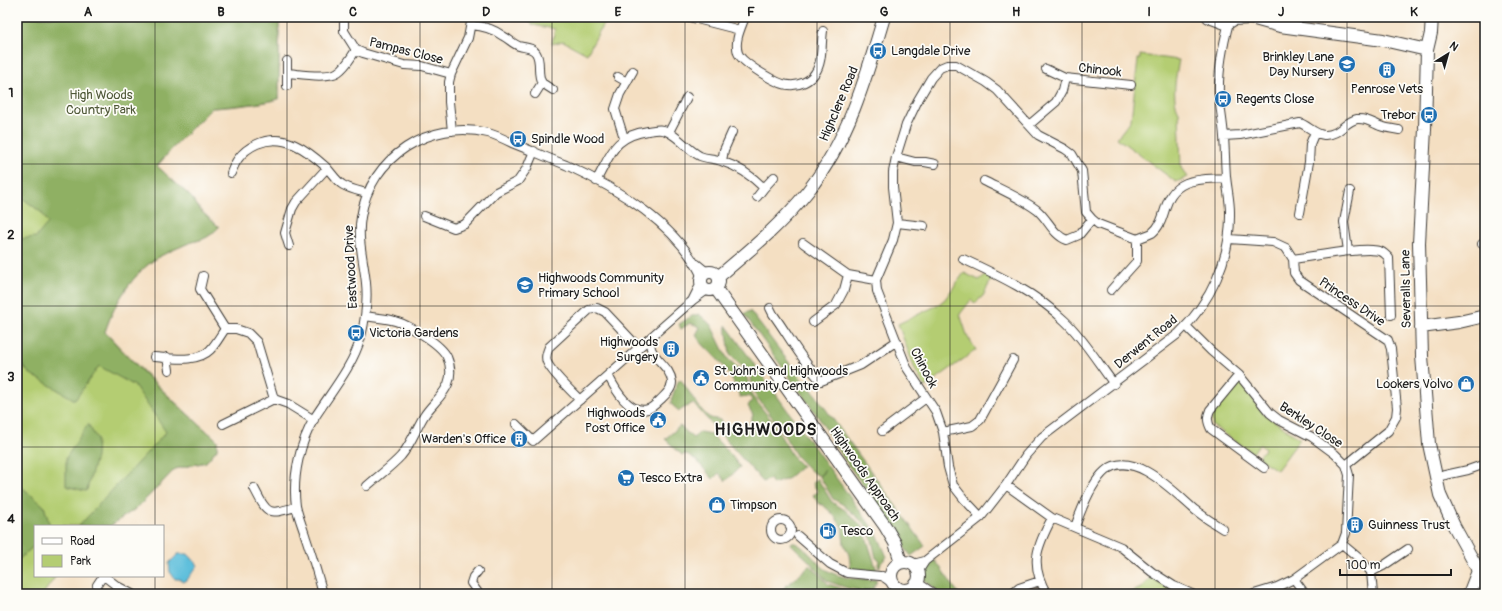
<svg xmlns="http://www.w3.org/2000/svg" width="1502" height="611" font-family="Pangolin,sans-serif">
<rect width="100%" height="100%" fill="#fdfcf7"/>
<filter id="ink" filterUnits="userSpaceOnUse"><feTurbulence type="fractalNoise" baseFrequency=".025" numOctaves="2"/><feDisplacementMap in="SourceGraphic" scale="8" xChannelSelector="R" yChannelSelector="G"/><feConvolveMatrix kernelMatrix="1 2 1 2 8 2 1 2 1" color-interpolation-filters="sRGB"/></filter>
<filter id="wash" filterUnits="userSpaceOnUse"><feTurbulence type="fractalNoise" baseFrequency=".012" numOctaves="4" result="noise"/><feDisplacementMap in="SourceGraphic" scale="16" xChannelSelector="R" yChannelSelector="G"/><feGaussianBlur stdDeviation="0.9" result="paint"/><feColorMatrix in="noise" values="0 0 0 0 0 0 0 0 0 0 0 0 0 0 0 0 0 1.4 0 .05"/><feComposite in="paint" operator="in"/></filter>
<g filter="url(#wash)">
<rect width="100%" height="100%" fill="#f4dfc2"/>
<path fill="#b4cd72" stroke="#687447" d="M17,17H279V98C273,103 223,108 212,108L177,143L157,166L191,197L202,212L219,227C204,243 199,238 182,246C173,250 163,254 154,260C131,276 113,306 105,332C141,370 178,406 217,440V449L206,462L175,469L138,507L110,526H35V576H56L43,594H17Z
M524,17H607L587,54L563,41L552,44L555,29L533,25Z
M1140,55L1179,60C1176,75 1171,99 1179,112L1181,168L1188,177L1176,182L1117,138L1131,120L1138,59H1140Z
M964,273L979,280L988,273L993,276L983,296L975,303L971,300L960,314L967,335L976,350L925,387L915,370L898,324L938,305L945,299Z
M1238,383L1242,384L1263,413L1300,439L1277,470L1261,460L1260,455L1265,449L1259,444L1253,453L1213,426C1207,412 1226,396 1234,385Z
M1151,577L1160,583L1172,589L1170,594H1128L1141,588Z"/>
<path fill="#8fb064" stroke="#566640" d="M17,17H279V98C273,103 223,107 212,108L177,143L157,166L191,197L202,212L219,227C204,243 199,238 182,246C173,250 163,254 154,260C131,276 113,306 105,332C139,371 178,406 217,440V449L206,462L175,469L138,507L110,526H79L166,432L135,386L99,366L75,400L29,373L17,358V238L19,239L36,237L48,223L42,213L17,194Z
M750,311L806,385L809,386L925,546L911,556L901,543L893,527L839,452L819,418L744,314Z
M699,314L711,325L727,358L746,375L752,396L772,421L793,457L802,466L787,479L773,484L770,479L763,482L693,403L679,411L671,404C671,397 676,387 679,380H681C688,389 702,415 711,418C713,419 717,419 720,420L726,429L733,432L741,431L749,425L753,415L748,406L752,400L749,396L740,397C735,384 728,371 719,361C712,352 702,346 696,335L700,327L690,323L681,329L679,324L692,316Z
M726,325L878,536L887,557L881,563L879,568L878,564L879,560L876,558L872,540L865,524L842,504L833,499L820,477L825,470L819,476L811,471L797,457L778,425L756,396L749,373L730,355Z
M88,424L97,439L96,457L87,490L85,491L66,486V458Z
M680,426L693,438L700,432L711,434L731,455L740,467L726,481L719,473L713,479L696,460L687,454L682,455L665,439Z
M817,478L832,502L845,510L863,527L877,571H851L849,555L844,544L842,527L833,514L823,505L819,504L813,495L818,492L813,484Z
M17,483L44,506L50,526H35V545L17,561Z
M792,542C806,546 814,561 825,569C841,580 859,578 877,580L874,588L863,591L874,590L876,592L877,594H777L810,565L828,584L848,591L860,592L858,590L847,588L827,581L809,561L791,544Z
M935,560L959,594H941L923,579L922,570Z"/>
<path fill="#5ebfdc" stroke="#3d6e7c" d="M178,554H188L198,565L187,580L182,582L180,579H175L170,572L169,563Z"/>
</g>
<g filter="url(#ink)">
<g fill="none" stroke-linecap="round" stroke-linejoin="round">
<g stroke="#3c3935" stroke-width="10">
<path id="street" d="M344,17V31L356,50L363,53L404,65L422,66L451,74
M689,17L740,30
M745,17C741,28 734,41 738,53C742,63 778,85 789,85C799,86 810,81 815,73C823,62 821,44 823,31
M471,25C483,26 494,29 503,36C509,39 513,44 519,46C526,48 532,47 536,53C542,62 536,73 542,83L535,94
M1046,69L1065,78L1131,85
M287,73C300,74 328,79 338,72C346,67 351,57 356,50
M618,77L627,82
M542,83L553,90
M287,86V61
M1029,125L1056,102L1062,91L1065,78
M452,131L449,102V82L451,74L468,38L472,17
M669,132L687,97
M1224,136L1240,135L1300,123C1308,126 1315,134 1324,135C1339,136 1345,121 1357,119C1366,118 1373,123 1380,126C1386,128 1393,129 1399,130
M624,138L615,109L620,94L633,71
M896,157L915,162H925L935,164
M722,161L724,150L732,132
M231,173C233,168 235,163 238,159C243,152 250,147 257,144C284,132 307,150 326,167C332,173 336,181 343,185C350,189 359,191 366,193
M596,181C611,155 613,136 648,131C655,130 662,128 668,132C680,138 688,150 700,156C707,159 714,158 721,161C737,166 752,176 764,188L757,197
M984,181C1002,190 1021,198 1037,210C1048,219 1053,235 1067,240L1079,235L1092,219
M764,188L774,177
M1300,213L1309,162L1310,144L1315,132
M424,216L454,228L465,224L496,192L518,181L527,168L534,151
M897,223L924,226
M1229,239L1273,242L1286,248L1293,259L1294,273L1299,280L1388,340L1391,349L1397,408L1396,417L1388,431L1346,465
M803,243L848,275L876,280
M1482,244H1485
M289,246L285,233L292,209L296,202L327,168
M1348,251L1344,222L1350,191
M963,259C1000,276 1036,293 1065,321C1084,339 1098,363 1114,384
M1293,259C1311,257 1368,245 1382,252C1384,253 1387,256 1389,258L1391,315
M697,264L708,273
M203,276L200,289L225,329
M1111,290L1137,261V239
M693,299L701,283
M770,308L773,314C789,336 802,361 821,381L861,365L897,341
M365,316C375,318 386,318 395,321C409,325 441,344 447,357C451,366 451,376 448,384C444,395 430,406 424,416C416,429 411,444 401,456C391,467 378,476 367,486
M813,322L836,305L844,290L848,275
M1186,326L1211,351L1239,375L1270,413L1279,420L1312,437L1335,454L1346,465L1349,475L1346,533L1342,544L1294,579L1277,587L1254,594
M154,357C171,358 197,363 210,350C216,344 220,336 225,329H236L248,333L257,342L274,399
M167,357L169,370
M608,375C615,389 629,415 648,409C652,408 657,403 660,400C665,395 672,390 672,382C671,369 658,362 652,351C650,347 650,343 650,339
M1239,375L1210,410C1207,417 1207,421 1211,429L1264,468
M580,400C571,391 551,372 547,362C545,357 547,352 549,347L589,310L597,308L605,312L639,348
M223,424L274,399L288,404L314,420
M516,424L533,441L693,300L707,290
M882,431L926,398
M943,432L972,426L980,420L1013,360
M1436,477L1468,470L1485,464
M1006,485L1052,518L1121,547L1152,572L1174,586L1192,594
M254,488C268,515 267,515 296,507
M981,517L964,499L953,485L948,467L943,432L936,412L907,368L877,291L876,280L893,240L897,223L893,187V172L896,157L906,125L918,100L931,78L940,68L947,65H956L986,82L997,90L1038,135L1065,149L1072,154L1082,171L1086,212L1092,219L1098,224L1137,239C1142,237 1148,235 1152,233C1169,220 1160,194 1186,183C1198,178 1214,179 1226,178
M771 530a10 10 0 1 1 20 0a10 10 0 1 1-20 0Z
M1075,527C1081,510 1091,483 1105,471C1133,447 1176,494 1195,510C1204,517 1213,523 1223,529
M798,536L830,564L847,573L891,577
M1342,544L1360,559L1371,572L1373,594
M913,564L925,561L981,517L1006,485L1026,455L1042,437L1178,334C1211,302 1231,259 1230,212C1230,200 1227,188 1226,176C1225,163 1225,150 1224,137C1223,122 1220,108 1219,94C1218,70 1223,45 1229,22
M478,571L473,577L471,583L479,594
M918,572L925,561
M1371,572L1383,566L1408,549
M104,576L117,586L132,594
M882,576L896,586
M1294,579L1305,594
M97,585L103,576
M323,594C318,575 312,556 306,538C303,528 298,516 296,506C292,477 300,442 315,417C331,392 353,366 361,337C365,320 368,301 366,283C364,262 357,239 361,217C370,157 430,119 488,133C496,135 504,139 512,143C530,150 548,158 566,165C617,188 678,225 702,277
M903,594L907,590
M1012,594L1019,588L1040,581
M1047,594C1029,564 1037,547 1052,518"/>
</g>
<g stroke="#3c3935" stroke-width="14">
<path id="secondary" d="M1209,17L1225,23L1231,21L1234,17
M1432,17L1431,33L1427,50L1425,129L1419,243L1422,356L1429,444L1440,495L1454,526L1476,566L1480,579L1485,584
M1233,19L1251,18L1280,26L1383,40L1427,50
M701 281a9 9 0 1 1 18 0a9 9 0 1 1-18 0Z
M718,277C750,250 782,224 808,191C848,140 866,78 884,17
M716,289L885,526L895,543L901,562
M1421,327L1459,322L1485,316
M891 576a14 14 0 1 1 28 0a14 14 0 1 1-28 0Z
M916,584L931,594
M1469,594L1478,571"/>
</g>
<g stroke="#3c3935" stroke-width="15">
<path id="primary" d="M1481,594L1485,591"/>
</g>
<use href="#street" stroke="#fff" stroke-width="8"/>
<use href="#secondary" stroke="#fff" stroke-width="12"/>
<use href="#primary" stroke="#fff" stroke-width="13"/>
</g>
</g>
<path fill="none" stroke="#1c1c1c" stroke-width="1" stroke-opacity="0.55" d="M155,17V526M287,17V594M420,17V594M552,17V594M685,17V594M817,17V594M950,17V594M1082,17V594M1215,17V594M1347,17V594M17,164H1485M17,306H1485M17,447H1485M155,576V594"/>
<defs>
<g id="bus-disc" transform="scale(0.9)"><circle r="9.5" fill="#1f6fb2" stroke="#fdfcf7"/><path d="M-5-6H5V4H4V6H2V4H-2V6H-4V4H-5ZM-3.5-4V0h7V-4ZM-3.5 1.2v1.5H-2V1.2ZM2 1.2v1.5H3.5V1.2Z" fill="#fff"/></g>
<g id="school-disc" transform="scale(0.9)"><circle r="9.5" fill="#1f6fb2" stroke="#fdfcf7"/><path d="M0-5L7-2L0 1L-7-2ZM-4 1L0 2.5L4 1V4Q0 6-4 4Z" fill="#fff"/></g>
<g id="building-disc" transform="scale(0.9)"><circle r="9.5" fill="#1f6fb2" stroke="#fdfcf7"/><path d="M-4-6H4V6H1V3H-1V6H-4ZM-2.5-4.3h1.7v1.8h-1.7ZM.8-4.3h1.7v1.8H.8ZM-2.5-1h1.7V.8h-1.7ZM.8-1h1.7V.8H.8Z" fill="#fff"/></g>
<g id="civic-disc" transform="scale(0.9)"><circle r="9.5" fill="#1f6fb2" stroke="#fdfcf7"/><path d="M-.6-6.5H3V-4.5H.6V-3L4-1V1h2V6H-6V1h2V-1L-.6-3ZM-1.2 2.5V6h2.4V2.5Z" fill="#fff"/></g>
<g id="shop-disc" transform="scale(0.9)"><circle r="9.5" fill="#1f6fb2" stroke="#fdfcf7"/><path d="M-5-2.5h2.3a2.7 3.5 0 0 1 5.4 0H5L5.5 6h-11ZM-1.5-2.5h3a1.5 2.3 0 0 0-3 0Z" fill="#fff"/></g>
<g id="supermarket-disc" transform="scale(0.9)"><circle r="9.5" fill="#1f6fb2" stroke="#fdfcf7"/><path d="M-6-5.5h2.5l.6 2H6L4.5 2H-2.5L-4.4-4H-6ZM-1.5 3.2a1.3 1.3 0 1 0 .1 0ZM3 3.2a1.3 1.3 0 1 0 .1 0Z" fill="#fff"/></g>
<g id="fuel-disc" transform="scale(0.9)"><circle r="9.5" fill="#1f6fb2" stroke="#fdfcf7"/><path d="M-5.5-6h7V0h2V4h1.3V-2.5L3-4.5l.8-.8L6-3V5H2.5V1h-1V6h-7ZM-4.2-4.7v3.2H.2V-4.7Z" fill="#fff"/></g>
</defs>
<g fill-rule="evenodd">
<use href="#bus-disc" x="878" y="51"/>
<use href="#school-disc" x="1347" y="64"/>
<use href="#building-disc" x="1387" y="70"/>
<use href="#bus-disc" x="1223" y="99"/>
<use href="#bus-disc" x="1429" y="115"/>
<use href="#bus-disc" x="518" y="139"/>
<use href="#school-disc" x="525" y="285"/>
<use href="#bus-disc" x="356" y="333"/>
<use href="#building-disc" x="671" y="349"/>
<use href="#civic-disc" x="701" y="378"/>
<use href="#shop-disc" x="1466" y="384"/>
<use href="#civic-disc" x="658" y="420"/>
<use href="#building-disc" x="519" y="439"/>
<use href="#supermarket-disc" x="626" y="478"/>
<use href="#shop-disc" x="717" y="505"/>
<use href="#building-disc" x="1355" y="525"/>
<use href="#fuel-disc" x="828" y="531"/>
</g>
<g text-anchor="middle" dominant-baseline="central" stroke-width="3.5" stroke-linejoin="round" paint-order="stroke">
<g font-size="13" fill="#1c1c1c" stroke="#fdfcf7">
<text transform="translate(406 51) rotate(14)">Pampas Close</text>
<text transform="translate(1100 70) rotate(6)">Chinook</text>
<text transform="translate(839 104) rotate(-67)">Highclere Road</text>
<text transform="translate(351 267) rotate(-93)">Eastwood Drive</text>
<text transform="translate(1406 289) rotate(-91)">Severalls Lane</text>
<text transform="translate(1352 302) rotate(34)">Princess Drive</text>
<text transform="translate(1146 342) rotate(-39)">Derwent Road</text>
<text transform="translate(924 368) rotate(62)">Chinook</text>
<text transform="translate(1311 425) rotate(33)">Berkley Close</text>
<text transform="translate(865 474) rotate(55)">Highwoods Approach</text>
</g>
<g font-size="13" fill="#1c1c1c" stroke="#fdfcf7" text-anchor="start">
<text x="891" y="51">Langdale Drive</text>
<text x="1334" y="57" text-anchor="end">Brinkley Lane<tspan x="1334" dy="15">Day Nursery</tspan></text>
<text x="1387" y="89" text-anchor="middle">Penrose Vets</text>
<text x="1236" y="99">Regents Close</text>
<text x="1416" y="115" text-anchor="end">Trebor</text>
<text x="531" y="139">Spindle Wood</text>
<text x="538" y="278">Highwoods Community<tspan x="538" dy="15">Primary School</tspan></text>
<text x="369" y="333">Victoria Gardens</text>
<text x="658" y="342" text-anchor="end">Highwoods<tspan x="658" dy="15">Surgery</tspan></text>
<text x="714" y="371">St John's and Highwoods<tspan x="714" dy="15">Community Centre</tspan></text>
<text x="1453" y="384" text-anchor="end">Lookers Volvo</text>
<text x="645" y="413" text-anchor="end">Highwoods<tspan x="645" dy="15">Post Office</tspan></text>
<text x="506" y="439" text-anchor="end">Warden's Office</text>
<text x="639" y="478">Tesco Extra</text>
<text x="730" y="505">Timpson</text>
<text x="1368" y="525">Guinness Trust</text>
<text x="841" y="531">Tesco</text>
</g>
<g font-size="13" fill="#515a3a" stroke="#fdfcf7">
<text x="101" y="95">High Woods<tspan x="101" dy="15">Country Park</tspan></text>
</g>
<g font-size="17" font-weight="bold" letter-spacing="1" fill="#1c1c1c" stroke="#fdfcf7">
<text x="766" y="429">HIGHWOODS</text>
</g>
</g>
<rect width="1502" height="611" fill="none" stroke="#fdfcf7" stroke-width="44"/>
<rect x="34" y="525" width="130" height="52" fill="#fdfcf7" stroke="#a3a29f"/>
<rect x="42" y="538" width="20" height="6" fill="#ffffff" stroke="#a3a29f"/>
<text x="70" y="545" font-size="12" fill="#1c1c1c">Road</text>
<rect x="42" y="555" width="20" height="12" fill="#b4cd72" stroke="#a3a29f"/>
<text x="70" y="565" font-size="12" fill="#1c1c1c">Park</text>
<g transform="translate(1448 54) rotate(37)" stroke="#fdfcf7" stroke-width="3" paint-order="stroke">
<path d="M0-3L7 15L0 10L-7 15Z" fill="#1c1c1c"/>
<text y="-6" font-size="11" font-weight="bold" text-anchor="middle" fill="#1c1c1c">N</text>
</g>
<path d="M1340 569v6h111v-6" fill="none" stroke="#1c1c1c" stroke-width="2"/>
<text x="1346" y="569" font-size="12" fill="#1c1c1c" stroke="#fdfcf7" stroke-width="3" paint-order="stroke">100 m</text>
<rect x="22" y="22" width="1458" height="567" fill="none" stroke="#1c1c1c" stroke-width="1.5"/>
<g font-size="13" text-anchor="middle" font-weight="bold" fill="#1c1c1c">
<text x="88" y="16">A</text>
<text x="221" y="16">B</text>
<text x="353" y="16">C</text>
<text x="486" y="16">D</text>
<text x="618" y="16">E</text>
<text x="751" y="16">F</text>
<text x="884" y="16">G</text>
<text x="1016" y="16">H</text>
<text x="1149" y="16">I</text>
<text x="1281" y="16">J</text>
<text x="1414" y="16">K</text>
<text x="11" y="97">1</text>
<text x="11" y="239">2</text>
<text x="11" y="381">3</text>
<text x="11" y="523">4</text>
</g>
</svg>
